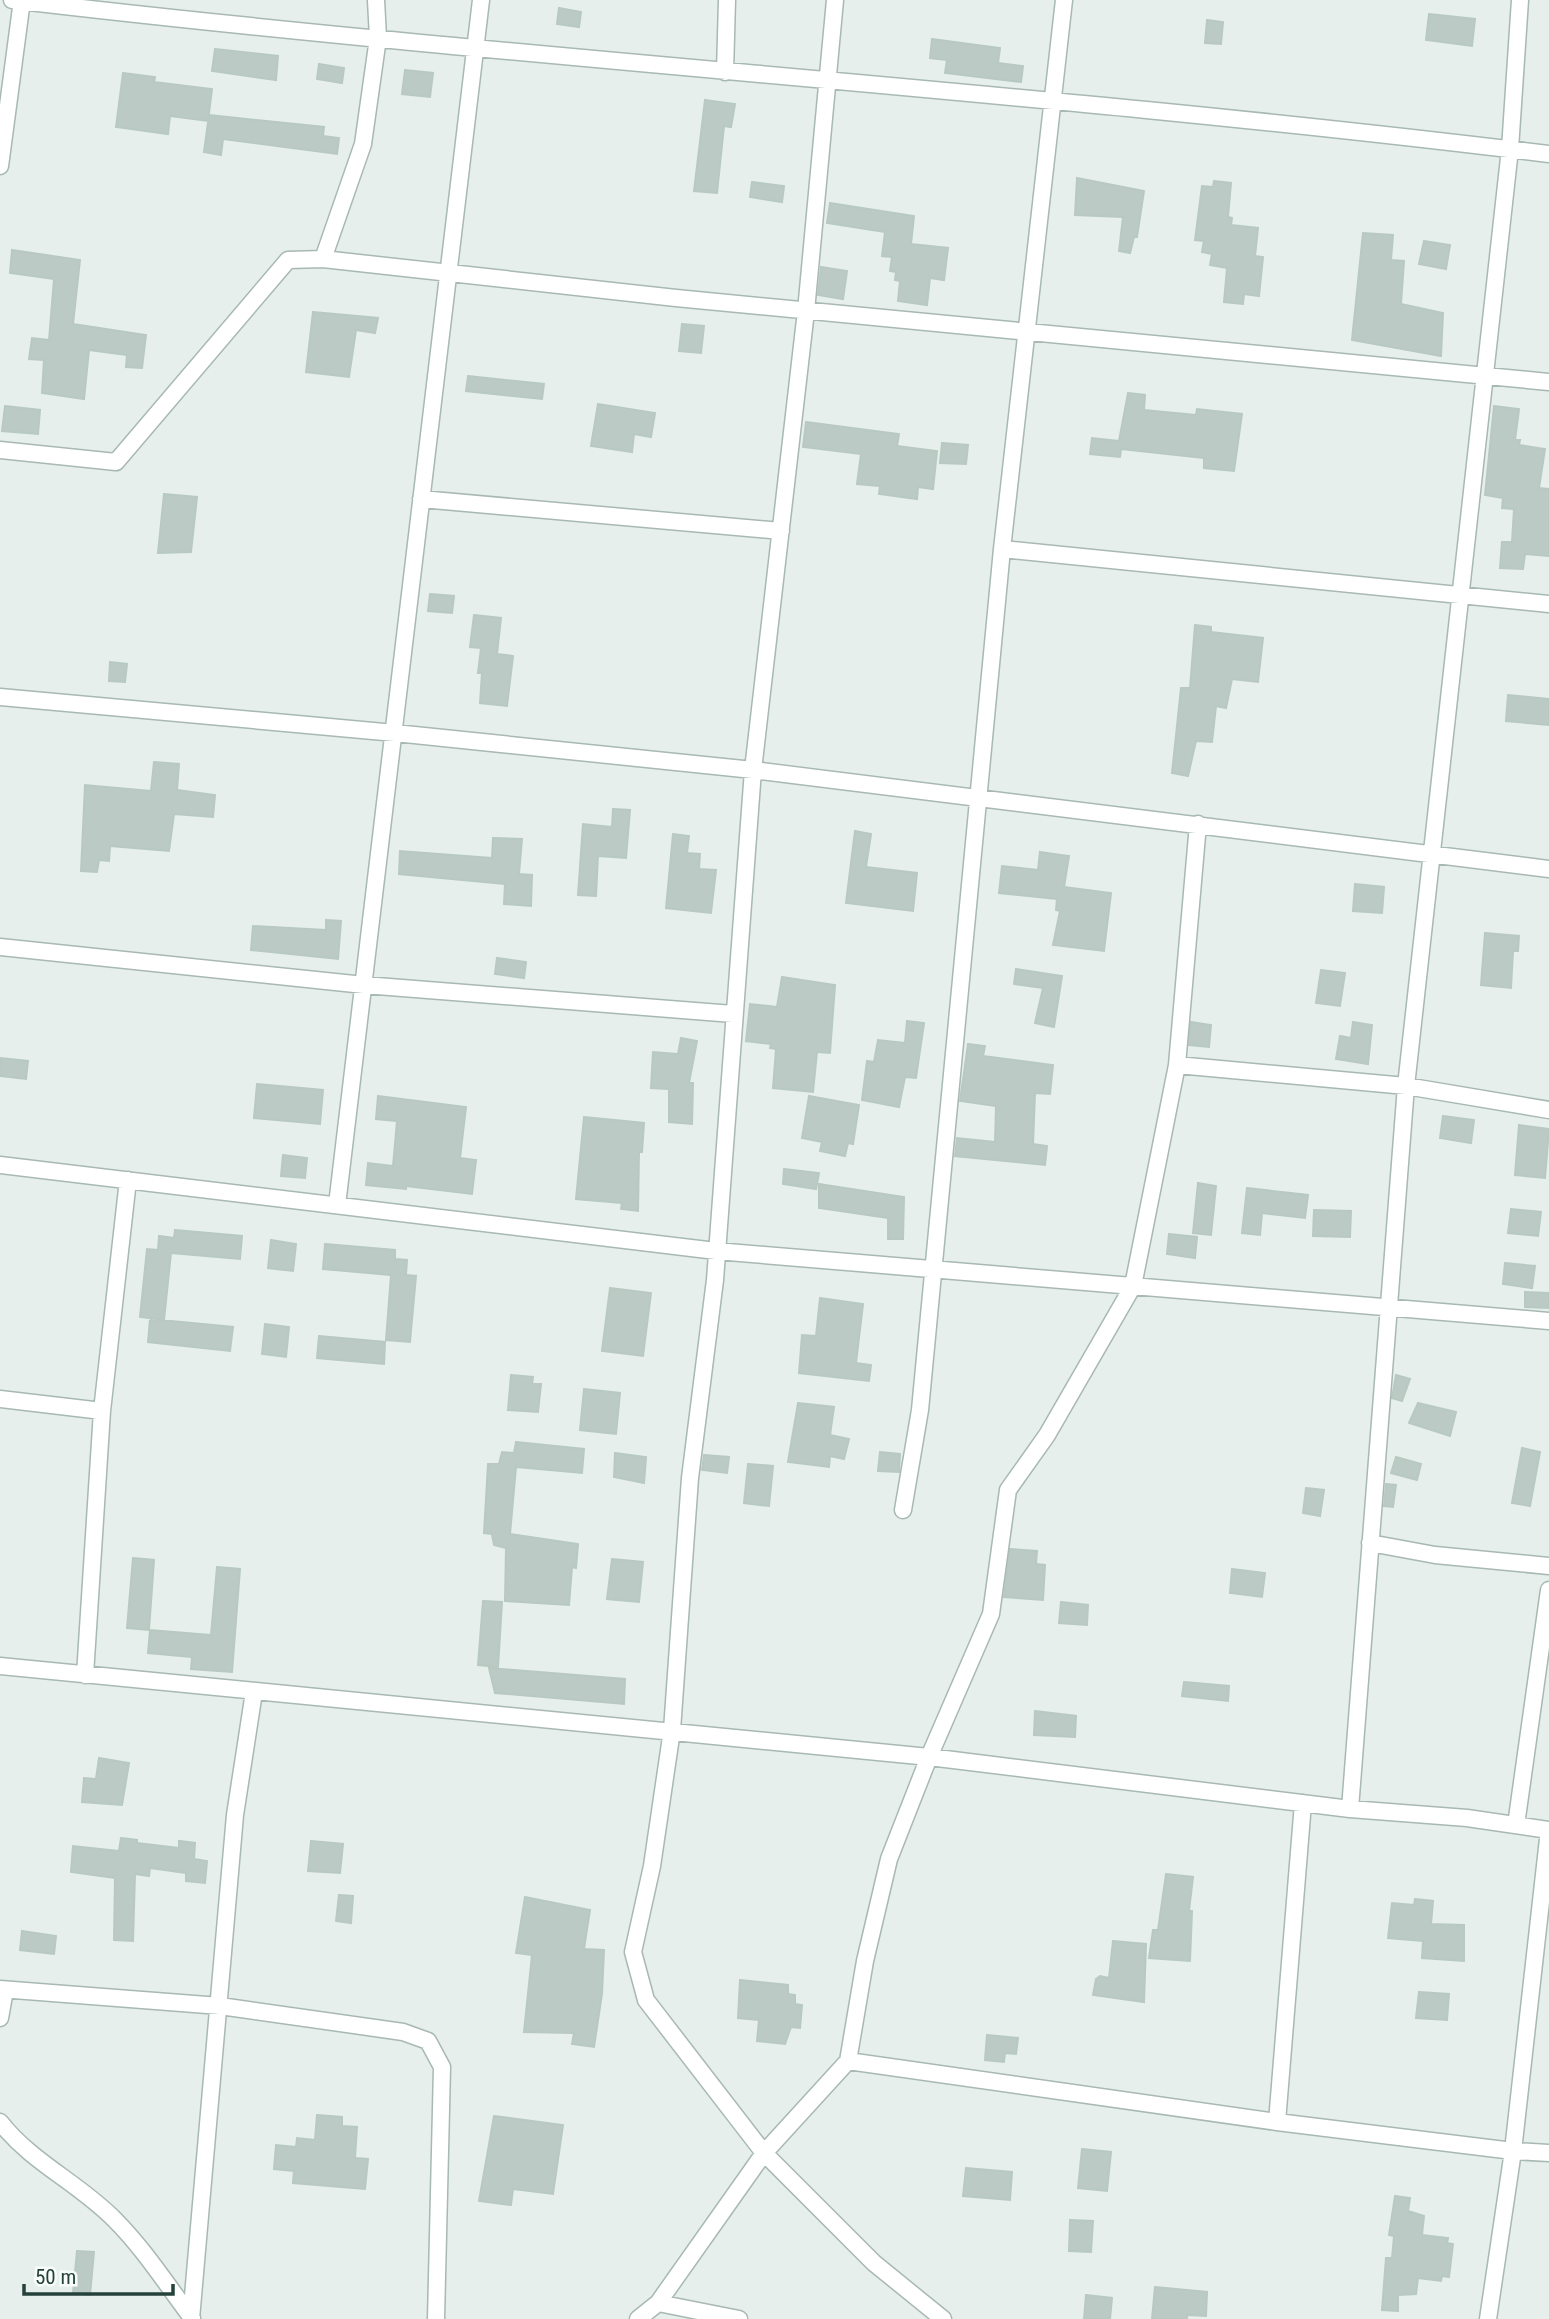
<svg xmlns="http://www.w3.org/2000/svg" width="1549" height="2319" font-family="'Roboto Condensed',sans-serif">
<rect width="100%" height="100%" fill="#e6efeb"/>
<path fill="#bbcac4" stroke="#b8c9c2" stroke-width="2" d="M559,8L581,12L579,27L557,24Z
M1429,14L1475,19L1472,46L1426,40Z
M1207,20L1223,22L1221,44L1205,43Z
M932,39L1000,48L998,63L1023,66L1021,82L945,73L947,60L930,58Z
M215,49L278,56L276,80L212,71Z
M319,64L344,68L342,83L317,79Z
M405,70L433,73L430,97L402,94Z
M123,73L155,77L154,82L212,89L208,121L170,116L168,134L116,127Z
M705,100L735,104L731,127L724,126L717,193L694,191Z
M209,115L324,127L323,136L339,138L337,154L223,139L221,155L204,152Z
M1077,178L1144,191L1137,237H1134L1130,253L1119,251L1123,217L1075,215Z
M1214,181L1231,183L1228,217L1232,218L1231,225L1258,228L1255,256L1263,257L1259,296L1244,294L1243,304L1224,302L1227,268L1210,265L1212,254L1202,252L1204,241L1195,240L1202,186L1213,187Z
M752,182L784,186L782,202L750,197Z
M830,203L914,216L911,244L948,248L944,280L930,278L927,305L898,301L900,281L895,280L896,272L890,271L892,257L882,256L885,232L827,223Z
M1363,233L1393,235L1391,260L1404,261L1401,304L1443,313L1441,356L1352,340Z
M1424,241L1450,245L1446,269L1419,264Z
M12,250L80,260L73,324L146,335L142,368L126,367L127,355L89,350L84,399L42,393L44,360L29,359L32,338L49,340L54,279L10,273Z
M821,267L847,271L843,299L818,295Z
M313,312L378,318L375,333L356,330L349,377L306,372Z
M682,324L704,326L701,353L679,351Z
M468,376L544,384L542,399L466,391Z
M1128,393L1145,395L1144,410L1196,415L1197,409L1242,414L1234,471L1204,468V458L1121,449L1120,457L1090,454L1092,438L1119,441Z
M598,404L655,413L651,437L634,434L632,452L591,446Z
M5,406L40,410L38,434L2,431Z
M1494,406L1519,409L1515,440H1520L1519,445L1545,449L1539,488L1549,489V556L1525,554L1523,569L1500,568L1502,542H1512L1514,509L1502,508L1503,498L1485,495Z
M806,422L899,434L897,446L937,451L933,489L918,487L917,499L879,494L880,486L857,484L861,454L803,447Z
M942,443L968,445L966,464L940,463Z
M164,494L197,497L191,552L158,553Z
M430,594L454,596L452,613L428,611Z
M474,615L501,618L497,654L513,656L507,706L480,703L482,673H478L481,648L470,647Z
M1195,625L1211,627V632L1263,638L1258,682L1232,679L1226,708L1216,706L1212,742L1196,741L1188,776L1172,773L1181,688H1190Z
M110,662L127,664L125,682L109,681Z
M1508,695L1549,699V725L1506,721Z
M154,762L179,764L177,790L215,795L213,817L174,814L169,851L110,846L109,861L99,860L97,872L81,871L85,785L151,791Z
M613,809L630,810L626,858L598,856L596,896L578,895L583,824L612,827Z
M855,831L871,834L866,867L917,873L913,911L846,903Z
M673,834L689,836L687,853L700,854L699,869L716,870L711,913L666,908Z
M493,838L522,839L519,874L532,875L531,906L504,904L505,884L399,874L400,851L492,858Z
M1040,852L1069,856L1064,887L1111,893L1104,951L1053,945L1060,911L1056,910L1057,899L999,893L1002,866L1038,870Z
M1355,884L1384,887L1382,913L1353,911Z
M326,920L341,921L338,959L251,950L253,926L326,930Z
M1485,933L1519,936L1518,951H1513L1511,988L1481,985Z
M497,958L526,962L524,978L495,974Z
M1016,969L1062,976L1054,1027L1035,1023L1043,988L1014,984Z
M1321,970L1345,973L1340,1006L1316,1003Z
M782,977L835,985L830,1053L817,1052L813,1092L773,1088L776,1049L770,1048L771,1044L746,1041L750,1004L777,1007Z
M907,1021L924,1023L916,1078L905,1077L899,1107L862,1100L867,1061L874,1062L878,1040L905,1043Z
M1191,1022L1211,1025L1209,1047L1189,1045Z
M1353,1022L1372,1025L1368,1064L1336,1059L1340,1036L1351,1038Z
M681,1038L697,1041L689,1083H693L692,1124L669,1122V1089L651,1088L653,1052L678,1054Z
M968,1044L985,1046L983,1056L1053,1065L1050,1094L1035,1093L1033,1144L1047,1146L1045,1165L955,1156L957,1138L995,1142L996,1106L960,1101Z
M0,1058L28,1061L26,1079L0,1076Z
M257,1084L323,1090L320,1124L254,1118Z
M378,1096L466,1107L460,1158L476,1160L472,1194L406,1186V1189L366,1185L368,1163L393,1166L397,1121L376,1119Z
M809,1096L859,1105L853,1144L848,1143L845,1156L820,1151L822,1142L802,1138Z
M1443,1116L1474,1120L1471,1143L1440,1138Z
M584,1117L644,1123L642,1152H639L638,1211L621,1209L622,1203L576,1199Z
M1519,1125L1549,1129L1545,1178L1515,1175Z
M283,1155L307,1158L305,1178L281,1176Z
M784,1169L819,1173L816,1189L783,1184Z
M1198,1183L1216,1186L1211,1235L1193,1233Z
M819,1184L904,1197L903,1239H888V1218L819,1208Z
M1247,1188L1308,1195L1305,1218L1262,1213L1260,1235L1242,1233Z
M1511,1209L1541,1212L1538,1236L1508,1233Z
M1314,1210L1351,1211L1350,1237L1313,1236Z
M175,1230L242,1236L240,1259L171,1253L164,1320L140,1317L147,1249L158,1250L159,1236L174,1238Z
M1169,1234L1197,1237L1195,1258L1167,1254Z
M271,1240L296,1244L293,1271L268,1268Z
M325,1244L395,1250V1259L407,1260L406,1275L416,1276L410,1342L386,1340L391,1275L323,1269Z
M1505,1263L1535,1266L1532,1288L1503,1284Z
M610,1288L651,1293L643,1356L602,1351Z
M1525,1292L1549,1293V1308L1525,1307Z
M820,1298L863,1304L856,1363L871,1365L869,1381L799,1373L802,1335L816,1336Z
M150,1319L233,1327L230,1351L148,1342Z
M265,1324L289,1327L286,1357L262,1354Z
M319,1336L385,1342L384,1364L317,1358Z
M511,1375L533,1377L532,1384H541L538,1412L508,1410Z
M1396,1375L1410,1379L1402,1401L1392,1398Z
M584,1389L620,1393L616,1434L580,1430Z
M798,1403L834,1407L830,1435L849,1439L844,1459L830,1456L829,1467L788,1462Z
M1418,1403L1456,1412L1450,1436L1409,1423Z
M516,1442L584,1449L582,1473L516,1467L510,1534L578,1544L576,1568L572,1567L569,1605L505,1601L506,1548L494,1545L492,1534L484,1533L488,1464H499L502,1452L514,1453Z
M1522,1448L1540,1452L1530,1506L1512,1503Z
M880,1452L900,1454L899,1472L878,1471Z
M615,1453L646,1457L644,1483L614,1477Z
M704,1455L729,1457L727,1473L702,1470Z
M1396,1457L1421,1464L1417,1480L1391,1473Z
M748,1464L773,1466L769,1506L744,1503Z
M1386,1484L1396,1485L1393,1507L1384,1506Z
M1306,1488L1324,1490L1320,1516L1303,1513Z
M1010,1549L1037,1551L1036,1564L1045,1565L1043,1600L1004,1597Z
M133,1558L154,1560L149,1630L127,1628Z
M612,1559L643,1562L639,1602L607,1599Z
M217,1567L240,1569L232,1672L191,1669L192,1657L148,1653L150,1630L211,1635Z
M1232,1569L1265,1573L1262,1597L1230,1593Z
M483,1601L502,1602L498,1667L478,1665Z
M1061,1602L1088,1605L1087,1625L1059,1623Z
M489,1668L625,1679L624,1704L495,1693Z
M1184,1682L1229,1686L1228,1701L1182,1696Z
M1035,1711L1076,1716L1075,1737L1034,1735Z
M99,1758L129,1763L122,1805L82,1802L84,1778L96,1779Z
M121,1838L137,1840V1843L179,1848V1841L195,1843L194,1859L207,1861L205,1883L186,1881V1873L150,1868L149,1876L135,1874L133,1941L114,1940L115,1878L71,1872L73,1846L119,1851Z
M311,1841L343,1844L340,1873L308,1871Z
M1166,1874L1193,1877L1189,1911H1192L1190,1961L1149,1958L1153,1930H1158Z
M339,1895L353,1896L351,1923L336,1921Z
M525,1897L590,1910L584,1949L604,1950L602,1994L594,2047L572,2044L574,2033L524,2032L532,1955L516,1953Z
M1415,1899L1433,1901L1431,1924L1464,1925V1961L1422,1958L1423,1941L1388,1938L1392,1903L1414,1905Z
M22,1931L56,1936L54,1954L20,1950Z
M1113,1941L1146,1944L1144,2002L1093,1995L1096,1979L1100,1976L1109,1978Z
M740,1980L788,1985V1994L795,1995V2004L802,2005L800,2028L791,2027L785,2044L757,2041L759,2020L738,2018Z
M1419,1992L1449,1994L1447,2020L1416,2018Z
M987,2035L1018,2038L1016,2054L1005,2053L1004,2062L985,2060Z
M317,2115L342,2117V2126L357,2127L355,2158L368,2159L365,2189L293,2183L294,2171L274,2169L276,2145L296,2147L297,2138L315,2140Z
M494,2116L563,2125L553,2194L513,2189L511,2205L479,2201Z
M1082,2149L1111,2152L1107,2191L1078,2188Z
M966,2168L1012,2172L1010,2200L963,2196Z
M1395,2196L1410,2198L1408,2211L1424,2216L1422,2235L1448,2238L1447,2243L1453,2244L1449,2277L1442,2276L1441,2281L1418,2278L1416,2294L1398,2295V2311L1382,2310L1386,2258H1392L1394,2236L1389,2235Z
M1070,2220L1093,2221L1091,2252L1069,2251Z
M77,2251L94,2252L90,2295L73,2293Z
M1155,2287L1207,2292L1206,2316L1187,2315V2319H1152Z
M1086,2295L1112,2298L1110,2319H1084Z"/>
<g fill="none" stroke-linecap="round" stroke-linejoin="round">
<g stroke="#a8b8b2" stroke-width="19">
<path id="street" d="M12,0C523,60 1038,91 1549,154
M835,0L806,311L753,770L715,1280L690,1478L672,1730L652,1866L633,1952L646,2000L764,2153L874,2263L943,2319
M725,72L727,0
M0,166L22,0
M323,259L363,144L378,38L376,0
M0,450L116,462L288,260L323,259L676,298L1549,382
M421,499L781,531
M1002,549L1549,604
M0,697L395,733L753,770L1549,869
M0,947L364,985L733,1014
M1177,1065L1406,1086L1549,1110
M0,1165L716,1251L1549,1321
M337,1205L481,0
M0,1399L102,1411
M903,1510L920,1410L1002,549L1064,0
M1370,1543L1435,1555L1549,1566
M0,1666L929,1757L1350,1809L1467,1818L1549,1830
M85,1675L102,1411L128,1180
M1350,1809L1406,1086L1510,149L1520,0
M1516,1825L1549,1590
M0,1989L220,2006L403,2032L428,2041L442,2067L436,2319
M0,2018L5,1990
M848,2061L1277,2122L1513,2151L1549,1830
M0,2122C32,2163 79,2183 115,2220C144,2249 167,2285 192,2318
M1277,2122L1303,1803
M658,2303L739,2319
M191,2319L235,1815L254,1692
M638,2319L658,2303L764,2153L848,2061L865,1961L889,1859L929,1757L991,1614L1008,1490L1047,1435L1133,1286L1177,1065L1198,824
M1488,2319L1513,2151L1549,2153"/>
</g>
<use href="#street" stroke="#fff" stroke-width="16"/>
</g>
<path d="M24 2284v10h149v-10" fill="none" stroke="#24423a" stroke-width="3.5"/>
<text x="35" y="2284" font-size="21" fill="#24423a" stroke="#f7fbf9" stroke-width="5" paint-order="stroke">50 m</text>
</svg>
